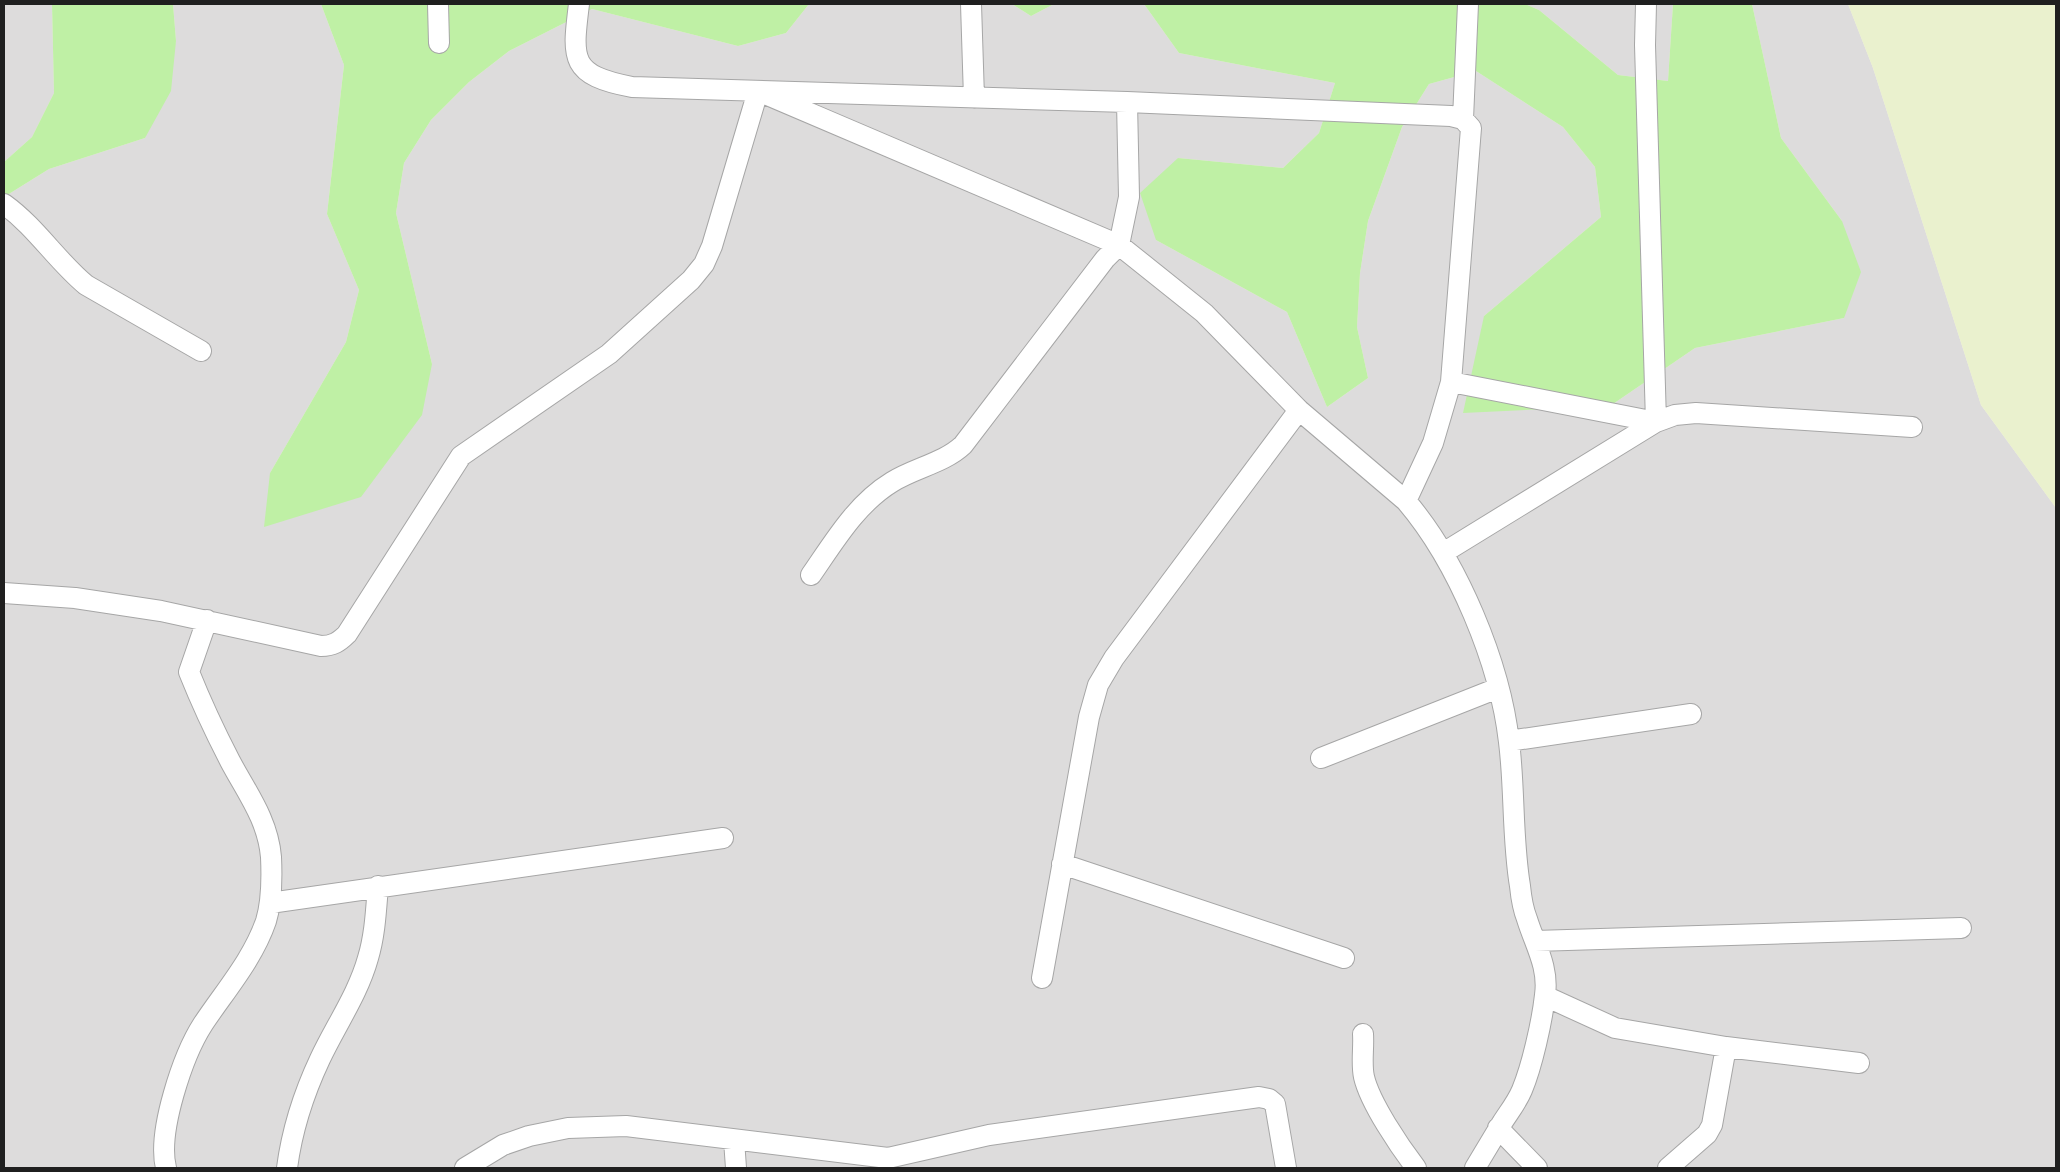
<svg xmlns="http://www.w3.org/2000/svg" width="2060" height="1172" font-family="'Roboto Condensed',sans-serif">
<rect width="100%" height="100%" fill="#f1efe4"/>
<path fill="#dddcdc" d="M4,4H52L54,93L32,137L4,162Z
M173,4H321L344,65L327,214L359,290L346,342L270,473L432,364L396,213L404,163L431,120L469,82L509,51L592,9L738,46L786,33L809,4H1012L1031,16L1054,4H1144L1179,53L1335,83L1319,133L1283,168L1178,158L1156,240L1287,312L1327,407L1368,378L1357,327L1360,273L1368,221L1402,127L1429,84L1476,71L1563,127L1595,167L1601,217L1484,316L1610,406L1695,348L1844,318L1842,221L1781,138L1752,4H1848L1873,68L1981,405L2056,508V1168H4V197L49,169L145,138L176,41Z
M1525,4H1673L1668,81L1618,75L1539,10Z"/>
<path fill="#eaf1ce" d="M1848,4H2056V508L1981,405L1873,68Z"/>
<path fill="#bff0a5" d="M52,4H173L176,41L171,91L145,138L49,169L4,197V162L32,137L54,93Z
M321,4H809L786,33L738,46L592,9L509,51L469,82L431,120L404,163L396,213L432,364L422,415L361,497L264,527L270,473L346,342L359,290L327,214L344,65Z
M1012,4H1054L1031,16Z
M1144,4H1525L1539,10L1618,75L1668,81L1673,4H1752L1781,138L1842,221L1861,272L1844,318L1695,348L1610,406L1463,413L1484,316L1601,217L1595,167L1563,127L1476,71L1429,84L1402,127L1368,221L1360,273L1357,327L1368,378L1327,407L1287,312L1156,240L1140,193L1178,158L1283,168L1319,133L1335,83L1179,53Z"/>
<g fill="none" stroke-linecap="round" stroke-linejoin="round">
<g stroke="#a6a6a6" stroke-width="22">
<path id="minor" d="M438,4L439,43
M579,4C572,60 570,75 632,87L1127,102L1451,116L1463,119L1471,128L1451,382L1433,443L1406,501
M971,4L974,98
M1463,119L1468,4
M4,204C36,227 56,260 86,285L201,351
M1451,382L1656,422L1645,45L1646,4
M1443,553L1656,422L1675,415L1696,413L1912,427
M811,575C834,542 856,504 892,482C914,468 944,463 963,445L1105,259L1119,245L1129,197L1127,102
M4,593L75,598L161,611L321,646C333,646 339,642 347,634L461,456L609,354L691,280L704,264L712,246L758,91L1119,245L1204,313L1299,410L1406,501C1458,562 1500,663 1509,742C1515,790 1512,838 1520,886C1521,896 1523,909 1527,919C1535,945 1549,967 1545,995C1542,1022 1532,1066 1522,1090C1517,1102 1509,1112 1502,1123C1493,1138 1484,1153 1475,1168
M1509,741L1691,714
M1321,758L1498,688
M1062,864L1344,958
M270,903L723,838
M1535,941L1961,928
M1042,978L1089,717L1098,685L1114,658L1299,410
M1545,996L1615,1028L1726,1047L1859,1063
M1363,1034C1364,1048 1361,1064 1364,1077C1370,1103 1400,1147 1416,1168
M1498,1128L1537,1168
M734,1140L736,1168
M166,1168C157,1132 183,1055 203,1024C225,991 253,959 266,921C272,901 272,878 271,857C268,820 247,793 230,761C215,732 201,702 189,672L207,620
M287,1168C292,1130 304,1093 320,1059C336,1025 358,994 368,958C375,935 376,910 378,886
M465,1168L503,1145L529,1136L568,1128L626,1126L888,1158L989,1135L1259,1097L1269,1099L1275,1104L1286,1168
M1668,1168L1707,1134L1712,1125L1726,1047"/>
</g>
<use href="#minor" stroke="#fff" stroke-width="20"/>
</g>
<rect width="2060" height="1172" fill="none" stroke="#1f1f1f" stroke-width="10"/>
</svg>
